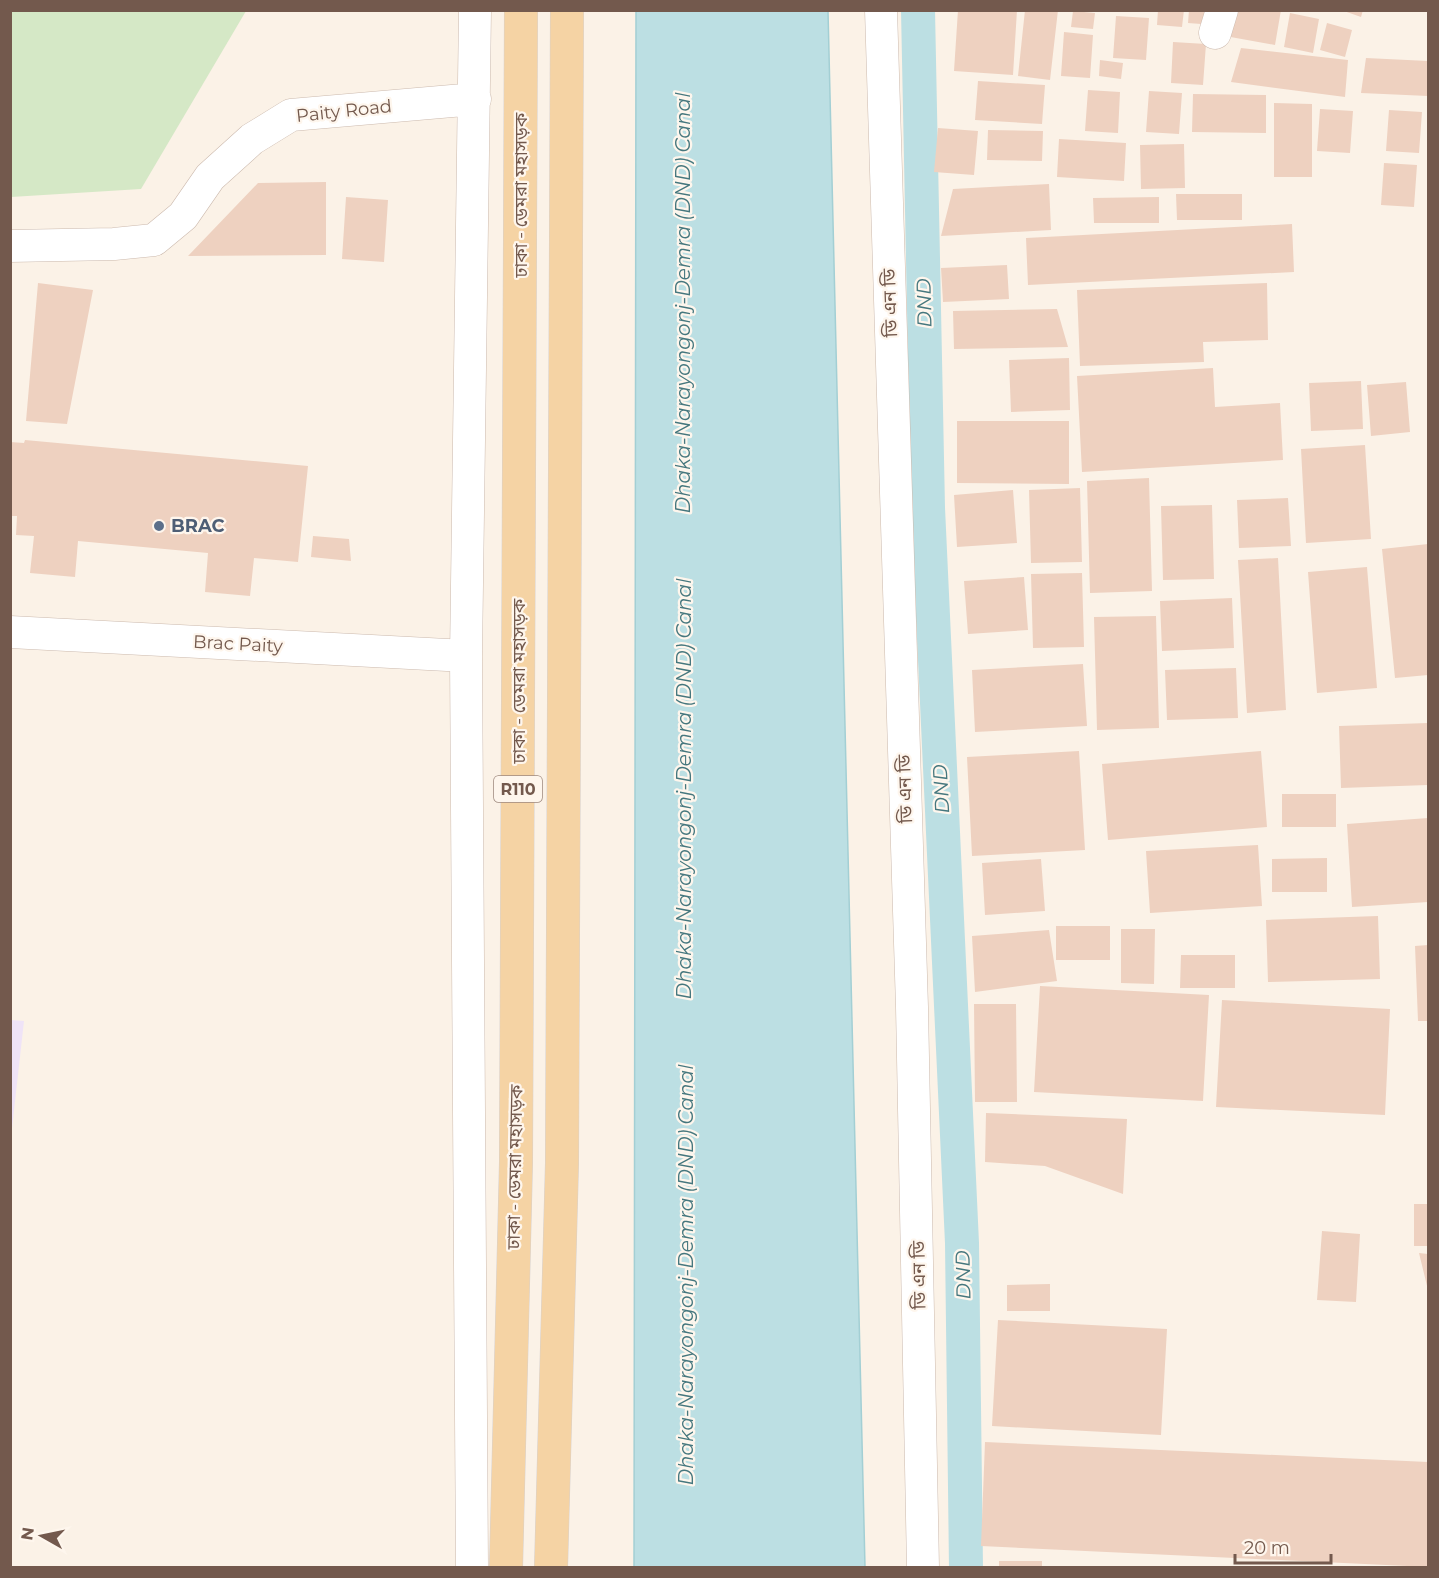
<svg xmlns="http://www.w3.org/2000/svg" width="1439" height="1578" font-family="Montserrat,'Noto Sans Bengali',sans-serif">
<rect width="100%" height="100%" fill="#fbf2e7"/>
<path fill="#efe3f7" d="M11,1020L24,1021L11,1137L10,1020Z"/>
<path fill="#d5e8c6" d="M11,10H246V11L141,189L11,197Z"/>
<path fill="#bcdfe3" stroke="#a3cfd4" stroke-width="1.5" d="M636,11H828L865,1567H634Z"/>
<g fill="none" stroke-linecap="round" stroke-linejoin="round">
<path stroke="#bcdfe3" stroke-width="34" d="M918,10L928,508L962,1243L966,1568"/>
</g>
<path fill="#eed1c0" d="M958,10H1017L1013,75L954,71Z
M1025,10H1058L1050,80L1018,76Z
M1158,10H1184L1182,27L1157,25Z
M1189,10H1215L1214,25L1188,23Z
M1230,10H1281L1275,45L1225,36Z
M1341,10H1363L1361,17Z
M1073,11L1095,13L1093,29L1071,27Z
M1290,13L1319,19L1313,53L1284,47Z
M1116,16L1149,18L1146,60L1113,58Z
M1327,23L1352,30L1345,57L1320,50Z
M1064,32L1093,35L1090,78L1061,76Z
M1173,42L1206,44L1203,85L1171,83Z
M1241,48L1348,60L1345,97L1231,82Z
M1366,58L1428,61V96L1361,93Z
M1100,60L1123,63L1121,79L1099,76Z
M978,81L1045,85L1042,124L975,120Z
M1088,90L1120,92L1118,133L1085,131Z
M1149,91L1182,93L1179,134L1146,132Z
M1193,94L1266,95V133L1192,132Z
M1274,103L1312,104V177H1274Z
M1320,109L1353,111L1350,153L1317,151Z
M1389,110L1422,112L1419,153L1386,151Z
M938,128L978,131L974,175L934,172Z
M988,130L1043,131L1042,161L987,160Z
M1059,139L1126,143L1124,181L1057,177Z
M1184,144L1185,188L1141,189L1140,145Z
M1384,163L1417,165L1414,207L1381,205Z
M326,182V255L188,256L258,183Z
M1049,184L1051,230L941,236L953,189Z
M1176,194H1242V220H1177Z
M346,197L388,200L384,262L342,259Z
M1159,197V223H1094L1093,198Z
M1292,224L1294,272L1028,285L1026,238Z
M1007,265L1009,299L943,302L941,268Z
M38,283L93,290L67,424L26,421Z
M1267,283L1268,340L1203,342L1204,362L1080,366L1077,290Z
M1057,309L1068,347L954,349L953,311Z
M1069,358L1070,410L1011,412L1009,360Z
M1213,368L1215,407L1280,403L1283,460L1082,472L1077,376Z
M1361,381L1363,429L1311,431L1309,383Z
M1406,382L1410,432L1371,436L1367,385Z
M957,421H1069V484L957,483Z
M25,440L308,466L298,562L254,558L250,596L205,592L208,553L78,541L75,577L30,573L34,536L16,535L17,516H10V442L24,443Z
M1365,445L1371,539L1306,543L1301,449Z
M1149,478L1152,591L1090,593L1087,481Z
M1080,488L1082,562L1031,563L1029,490Z
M1013,490L1017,543L957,547L954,495Z
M1288,498L1291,546L1239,548L1237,500Z
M1212,505L1214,579L1163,580L1161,506Z
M313,536L349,539L351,561L311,557Z
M1428,544V675L1395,678L1382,549Z
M1278,558L1286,710L1247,713L1238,560Z
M1367,567L1377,688L1317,693L1308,572Z
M1082,573L1084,647L1033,648L1031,574Z
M1024,577L1028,630L968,634L964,581Z
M1232,598L1234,648L1162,651L1160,601Z
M1156,616L1159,728L1097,730L1094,617Z
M1083,664L1087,726L975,732L972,670Z
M1236,668L1238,718L1167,720L1165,670Z
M1428,723V785L1341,788L1339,726Z
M1079,751L1085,850L972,856L967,757Z
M1261,751L1267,827L1108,840L1102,764Z
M1282,794H1336V827H1282Z
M1428,818V902L1352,907L1347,824Z
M1258,845L1262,906L1150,913L1146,851Z
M1327,858V892H1272V859Z
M1041,859L1045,911L985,915L982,863Z
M1378,916L1380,979L1268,982L1266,920Z
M1056,926H1110V960H1056Z
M1121,929H1155L1154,984L1121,983Z
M1049,930L1057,981L975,992L972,936Z
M1428,945V1021H1418L1415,946Z
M1181,955H1235V988H1180Z
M1040,986L1209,995L1203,1101L1034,1092Z
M1222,1000L1390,1009L1385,1115L1216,1107Z
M974,1004H1016L1017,1102H975Z
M986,1113L1127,1119L1123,1194L1045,1166L985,1162Z
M1414,1204H1428V1246H1414Z
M1322,1231L1360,1234L1356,1302L1317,1300Z
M1419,1253L1428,1254V1290Z
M1050,1284V1311H1007V1285Z
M998,1320L1167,1329L1161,1435L992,1426Z
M985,1442L1428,1462V1567L981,1546Z
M999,1561H1042V1568H999Z"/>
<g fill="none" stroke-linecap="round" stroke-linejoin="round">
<g stroke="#ccbaae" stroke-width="33">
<path id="minor" d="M881,10L912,1007L923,1568
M1215,33L1222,10
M10,246L114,244L154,240L183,216L210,177L252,139L291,115L475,99
M10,632L466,656
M472,1568L466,656L475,10"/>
</g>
<g stroke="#d8d1cd" stroke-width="34">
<path id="major" d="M506,1568L516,1162L521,10
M551,1568L562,1163L567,10"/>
</g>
<use href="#minor" stroke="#fff" stroke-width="32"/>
<use href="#major" stroke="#f5d3a4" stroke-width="33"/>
</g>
<circle fill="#5c6f8a" stroke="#fef6ed" stroke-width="2" cx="159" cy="526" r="6"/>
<g text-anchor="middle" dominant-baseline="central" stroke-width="4.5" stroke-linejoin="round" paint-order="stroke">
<rect fill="#fef6ed" stroke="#9d887d" stroke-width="1.5" x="494" y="776" width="48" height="26" rx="4.5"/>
<g font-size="16" font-weight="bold" fill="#73594d">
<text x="518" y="789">R110</text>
</g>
<g font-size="18" fill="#73594d" stroke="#fef6ed">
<text transform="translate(344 111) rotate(-6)">Paity Road</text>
<text transform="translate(521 195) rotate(-90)">ঢাকা - ডেমরা মহাসড়ক</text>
<text transform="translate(890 303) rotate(-92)">ডি এন ডি</text>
<text transform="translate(238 644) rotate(3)">Brac Paity</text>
<text transform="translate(519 681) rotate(-90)">ঢাকা - ডেমরা মহাসড়ক</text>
<text transform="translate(905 789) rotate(-92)">ডি এন ডি</text>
<text transform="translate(515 1167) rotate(-89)">ঢাকা - ডেমরা মহাসড়ক</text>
<text transform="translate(919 1275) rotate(-91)">ডি এন ডি</text>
</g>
<g font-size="18" font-weight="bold" fill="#4e5e75" stroke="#fef6ed" text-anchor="start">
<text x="171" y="526">BRAC</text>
</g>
<g font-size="20" font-style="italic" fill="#45777e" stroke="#fef6ed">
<text transform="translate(683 303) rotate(-90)">Dhaka-Narayongonj-Demra (DND) Canal</text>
<text transform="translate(924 303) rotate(-91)">DND</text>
<text transform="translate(684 789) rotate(-90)">Dhaka-Narayongonj-Demra (DND) Canal</text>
<text transform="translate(941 789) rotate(-93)">DND</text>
<text transform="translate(686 1275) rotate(-90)">Dhaka-Narayongonj-Demra (DND) Canal</text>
<text transform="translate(963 1275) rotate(-91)">DND</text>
</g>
</g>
<rect width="1439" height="1578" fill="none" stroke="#73594d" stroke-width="24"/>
<g transform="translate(42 1536) rotate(279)" stroke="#fef6ed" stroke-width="4.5" paint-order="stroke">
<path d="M0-4.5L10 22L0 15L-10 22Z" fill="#73594d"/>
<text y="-9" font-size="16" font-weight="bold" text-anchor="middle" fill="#73594d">N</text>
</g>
<path d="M1235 1554v9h96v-9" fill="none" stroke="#73594d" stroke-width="3"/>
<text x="1244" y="1554" font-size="18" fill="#73594d" stroke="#fef6ed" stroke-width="4.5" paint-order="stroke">20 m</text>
</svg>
